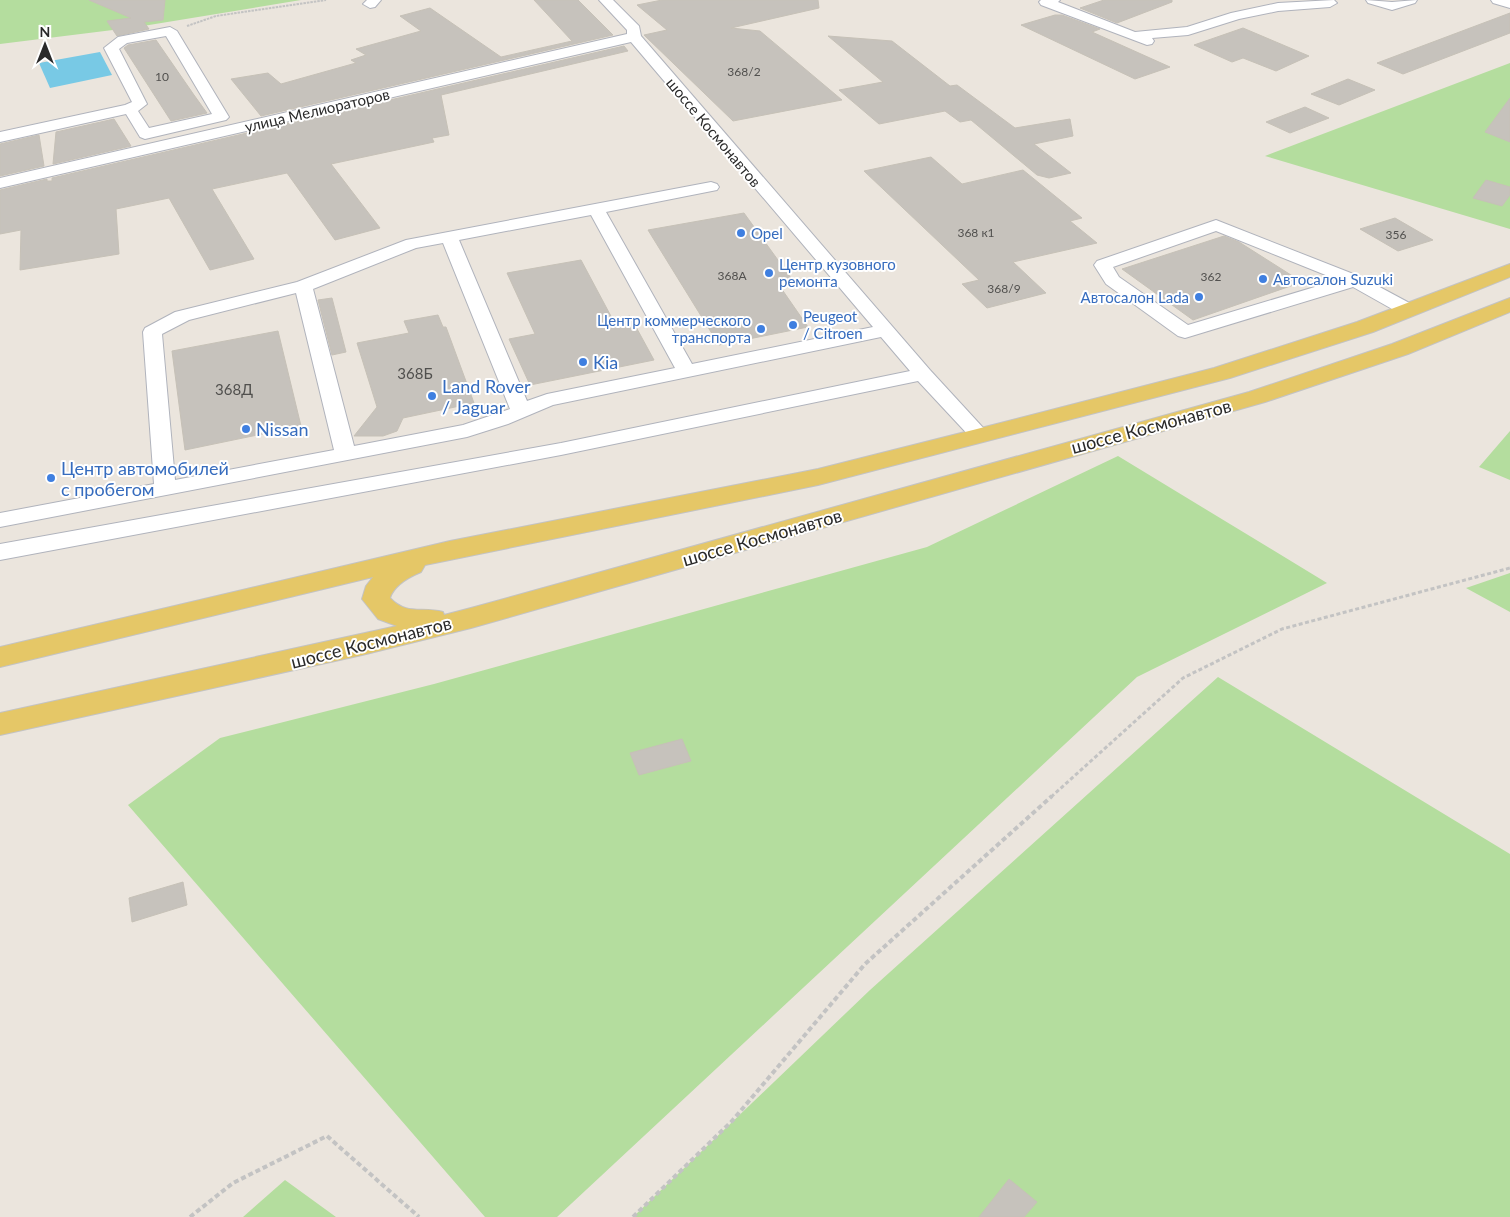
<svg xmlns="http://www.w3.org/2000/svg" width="1510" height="1217" font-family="Lato,sans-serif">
<rect width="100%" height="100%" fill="#ebe5dd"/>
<path fill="#b4dd9e" d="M0,0H301L137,27L0,44Z
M1510,63V229L1265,156Z
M1510,431V480L1479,467Z
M1118,456L1327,583L1137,677L557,1217H485L128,805L220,738L434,684L927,547Z
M1510,573V612L1466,588Z
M1218,677L1510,854V1217H633L870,990Z
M285,1180L336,1217H243Z"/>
<path fill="#78c9e5" d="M100,52L112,75L50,88L39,63Z"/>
<path fill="#c6c2bc" stroke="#c6c1b7" d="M89,0H165L163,20L144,22L149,29L117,36L107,21L131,18Z
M534,0H578L613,35L261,116L231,79L268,73L281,84L356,63L351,60L366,55L356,49L421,31L400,16L430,8L501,57L572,41Z
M662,0H818L819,8L731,28L760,31L842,100L733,121L644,35L667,30L637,5Z
M1104,0H1172V2L1117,23L1080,8Z
M1510,13V33L1403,74L1377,63Z
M1055,15H1062L1100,29L1092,32L1170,67L1135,79L1021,25Z
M1243,28L1309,56L1276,71L1243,58L1232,62L1194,45Z
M828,36L892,41L950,86L957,85L1015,128L1070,119L1073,136L1034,144L1071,173L1049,178L1037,175L971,120L960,122L945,111L879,124L839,90L883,82Z
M156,40L194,95L207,113L171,121L124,48L128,45Z
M624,46L628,51L441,95L449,135L432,138L434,142L331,164L380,228L335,240L287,173L212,189L254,259L210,270L169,198L116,209L119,254L20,270L21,230L0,234V190L47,179V181H52V178Z
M1348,79L1375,90L1339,105L1311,94Z
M1510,98V142L1485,132Z
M1305,107L1329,118L1290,133L1266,122Z
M114,119L131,146L53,164L56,132Z
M39,135L44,166L0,176V144Z
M931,157L962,184L1023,170L1082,218L1070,221L1097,243L1013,262L1046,293L987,308L962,284L979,280L864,171Z
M1486,180L1510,187V195L1502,206L1473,198Z
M744,213L796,285L781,288L808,327L719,345L648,230Z
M1395,218L1433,240L1398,251L1360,229Z
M1224,236L1239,242L1302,282L1193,320L1122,269Z
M581,260L613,320L630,316L654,360L530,385L509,339L535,334L507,273Z
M332,298L346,352L332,355L318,300Z
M438,315L443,327H446L474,403L403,418L397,431L383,436H354L377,407L357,343L409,333L404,321Z
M278,331L301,426L185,450L172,351Z
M682,739L691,761L639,775L630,753Z
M183,882L187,905L132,922L129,898Z
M1009,1179L1037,1202L1024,1217H979Z"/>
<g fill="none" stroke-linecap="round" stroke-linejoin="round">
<g stroke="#b0b3bc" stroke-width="2">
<path id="minor" d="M367,0H381L375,7L370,8L363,4Z
M599,0H613L639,26L641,36L930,370L987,432L990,436L987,440L980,442L973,440L918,381L561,455L0,560V544L561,443L910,371L881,337L553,405L508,424L467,437L0,527V513L154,484L143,332L145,328L175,312L297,282L406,240L711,182L717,184L719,187L717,190L606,212L692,364L873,327L631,42L0,188V178L627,34V30ZM591,215L675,368L547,394L527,401L459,240ZM443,243L510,409L463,425L354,446L313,289L416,248ZM296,293L334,450L175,480L162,334L189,320Z
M1041,0H1060L1058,2L1135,32L1187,27L1231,13L1278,3L1334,0L1337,3L1330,7L1278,11L1239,19L1188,35L1152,38L1154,41L1152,44L1147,45L1041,5L1039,2Z
M1366,0L1392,2L1417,0L1415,3L1392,10L1368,3Z
M1491,0H1510V8L1493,3Z
M170,27L177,31L229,117L226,120L145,139L140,137L126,114L0,142V132L125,105L132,102L104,48L118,37ZM166,36L212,114L149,128L138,111L147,104L119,49L127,43Z
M1216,220L1361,277L1415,306L1417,310L1415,314L1408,316L1401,314L1353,287L1185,338L1178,336L1106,284L1094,265L1097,261ZM1216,231L1338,280L1188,325L1119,277L1113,267Z"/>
</g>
<g stroke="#c3c3c3" stroke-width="2">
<path id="major" d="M1510,264V277L1373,332L1230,378L818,485L425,565L421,572C409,577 394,585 390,598C407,616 422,606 443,612L444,615L471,608L1249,392L1392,344L1510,298V312L1408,354L1265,402L471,628L362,655L0,735V713L397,626L378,619L362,599L366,586L373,577L0,667V647L450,541L818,469L973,430L1214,368L1357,322Z"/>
</g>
<path stroke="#c3c3c3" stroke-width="2" stroke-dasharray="2.5 1" stroke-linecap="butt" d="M187,26L216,16L326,0"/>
<path stroke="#c3c3c3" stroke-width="3" stroke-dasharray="4 2.5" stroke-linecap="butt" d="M1051,797L1183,678L1282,629L1510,568"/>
<path stroke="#c3c3c3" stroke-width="4" stroke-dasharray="5 3" stroke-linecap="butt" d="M190,1217L233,1183L327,1136L419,1217
M633,1217L732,1121L865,964L1052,796"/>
<use href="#minor" fill="#fff" fill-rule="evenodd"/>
<use href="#major" fill="#e5c767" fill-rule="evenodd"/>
</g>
<g fill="#3f7fe0" stroke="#fff" stroke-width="2">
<circle cx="741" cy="233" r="5"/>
<circle cx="769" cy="273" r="5"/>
<circle cx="1263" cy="279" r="5"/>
<circle cx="1199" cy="297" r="5"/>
<circle cx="793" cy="325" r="5"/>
<circle cx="761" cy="329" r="5"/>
<circle cx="583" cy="362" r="5"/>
<circle cx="432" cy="396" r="5"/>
<circle cx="246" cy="429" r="5"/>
<circle cx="51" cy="478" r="5"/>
</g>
<g text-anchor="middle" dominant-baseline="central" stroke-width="4" stroke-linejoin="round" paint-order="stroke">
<g font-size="12" fill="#51504e">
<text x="744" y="71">368/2</text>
<text x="162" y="76">10</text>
<text x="976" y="232">368 к1</text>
<text x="1396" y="234">356</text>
<text x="732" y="275">368А</text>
<text x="1211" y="276">362</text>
<text x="1004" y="288">368/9</text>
</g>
<g font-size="15" fill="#2a2a2a" stroke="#fff">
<text transform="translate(317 110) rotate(-13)">улица Мелиораторов</text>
<text transform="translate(714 132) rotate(50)">шоссе Космонавтов</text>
</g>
<g font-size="15" fill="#366cbe" stroke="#fff" text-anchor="start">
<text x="751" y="233">Opel</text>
<text x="779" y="264">Центр кузовного<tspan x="779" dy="17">ремонта</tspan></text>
<text x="1273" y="279">Автосалон Suzuki</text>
<text x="1189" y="297" text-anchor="end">Автосалон Lada</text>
<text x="803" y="316">Peugeot<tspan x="803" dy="17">/ Citroen</tspan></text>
<text x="751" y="320" text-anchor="end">Центр коммерческого<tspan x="751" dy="17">транспорта</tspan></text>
</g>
<g font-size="15" fill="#51504e">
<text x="415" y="373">368Б</text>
<text x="234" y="389">368Д</text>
</g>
<g font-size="18" fill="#366cbe" stroke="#fff" text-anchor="start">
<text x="593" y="362">Kia</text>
<text x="442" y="386">Land Rover<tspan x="442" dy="21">/ Jaguar</tspan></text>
<text x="256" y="429">Nissan</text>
<text x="61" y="468">Центр автомобилей<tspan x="61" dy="21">с пробегом</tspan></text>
</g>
<g font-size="18" fill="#2a2a2a" stroke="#fff">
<text transform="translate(1151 426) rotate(-15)">шоссе Космонавтов</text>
<text transform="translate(762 537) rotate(-16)">шоссе Космонавтов</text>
<text transform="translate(371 642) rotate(-14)">шоссе Космонавтов</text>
</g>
</g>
<g transform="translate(45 45)" stroke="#ffffff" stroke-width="4" paint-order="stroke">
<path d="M0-4L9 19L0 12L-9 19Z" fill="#2a2a2a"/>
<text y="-8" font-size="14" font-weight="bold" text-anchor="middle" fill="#2a2a2a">N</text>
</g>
</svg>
